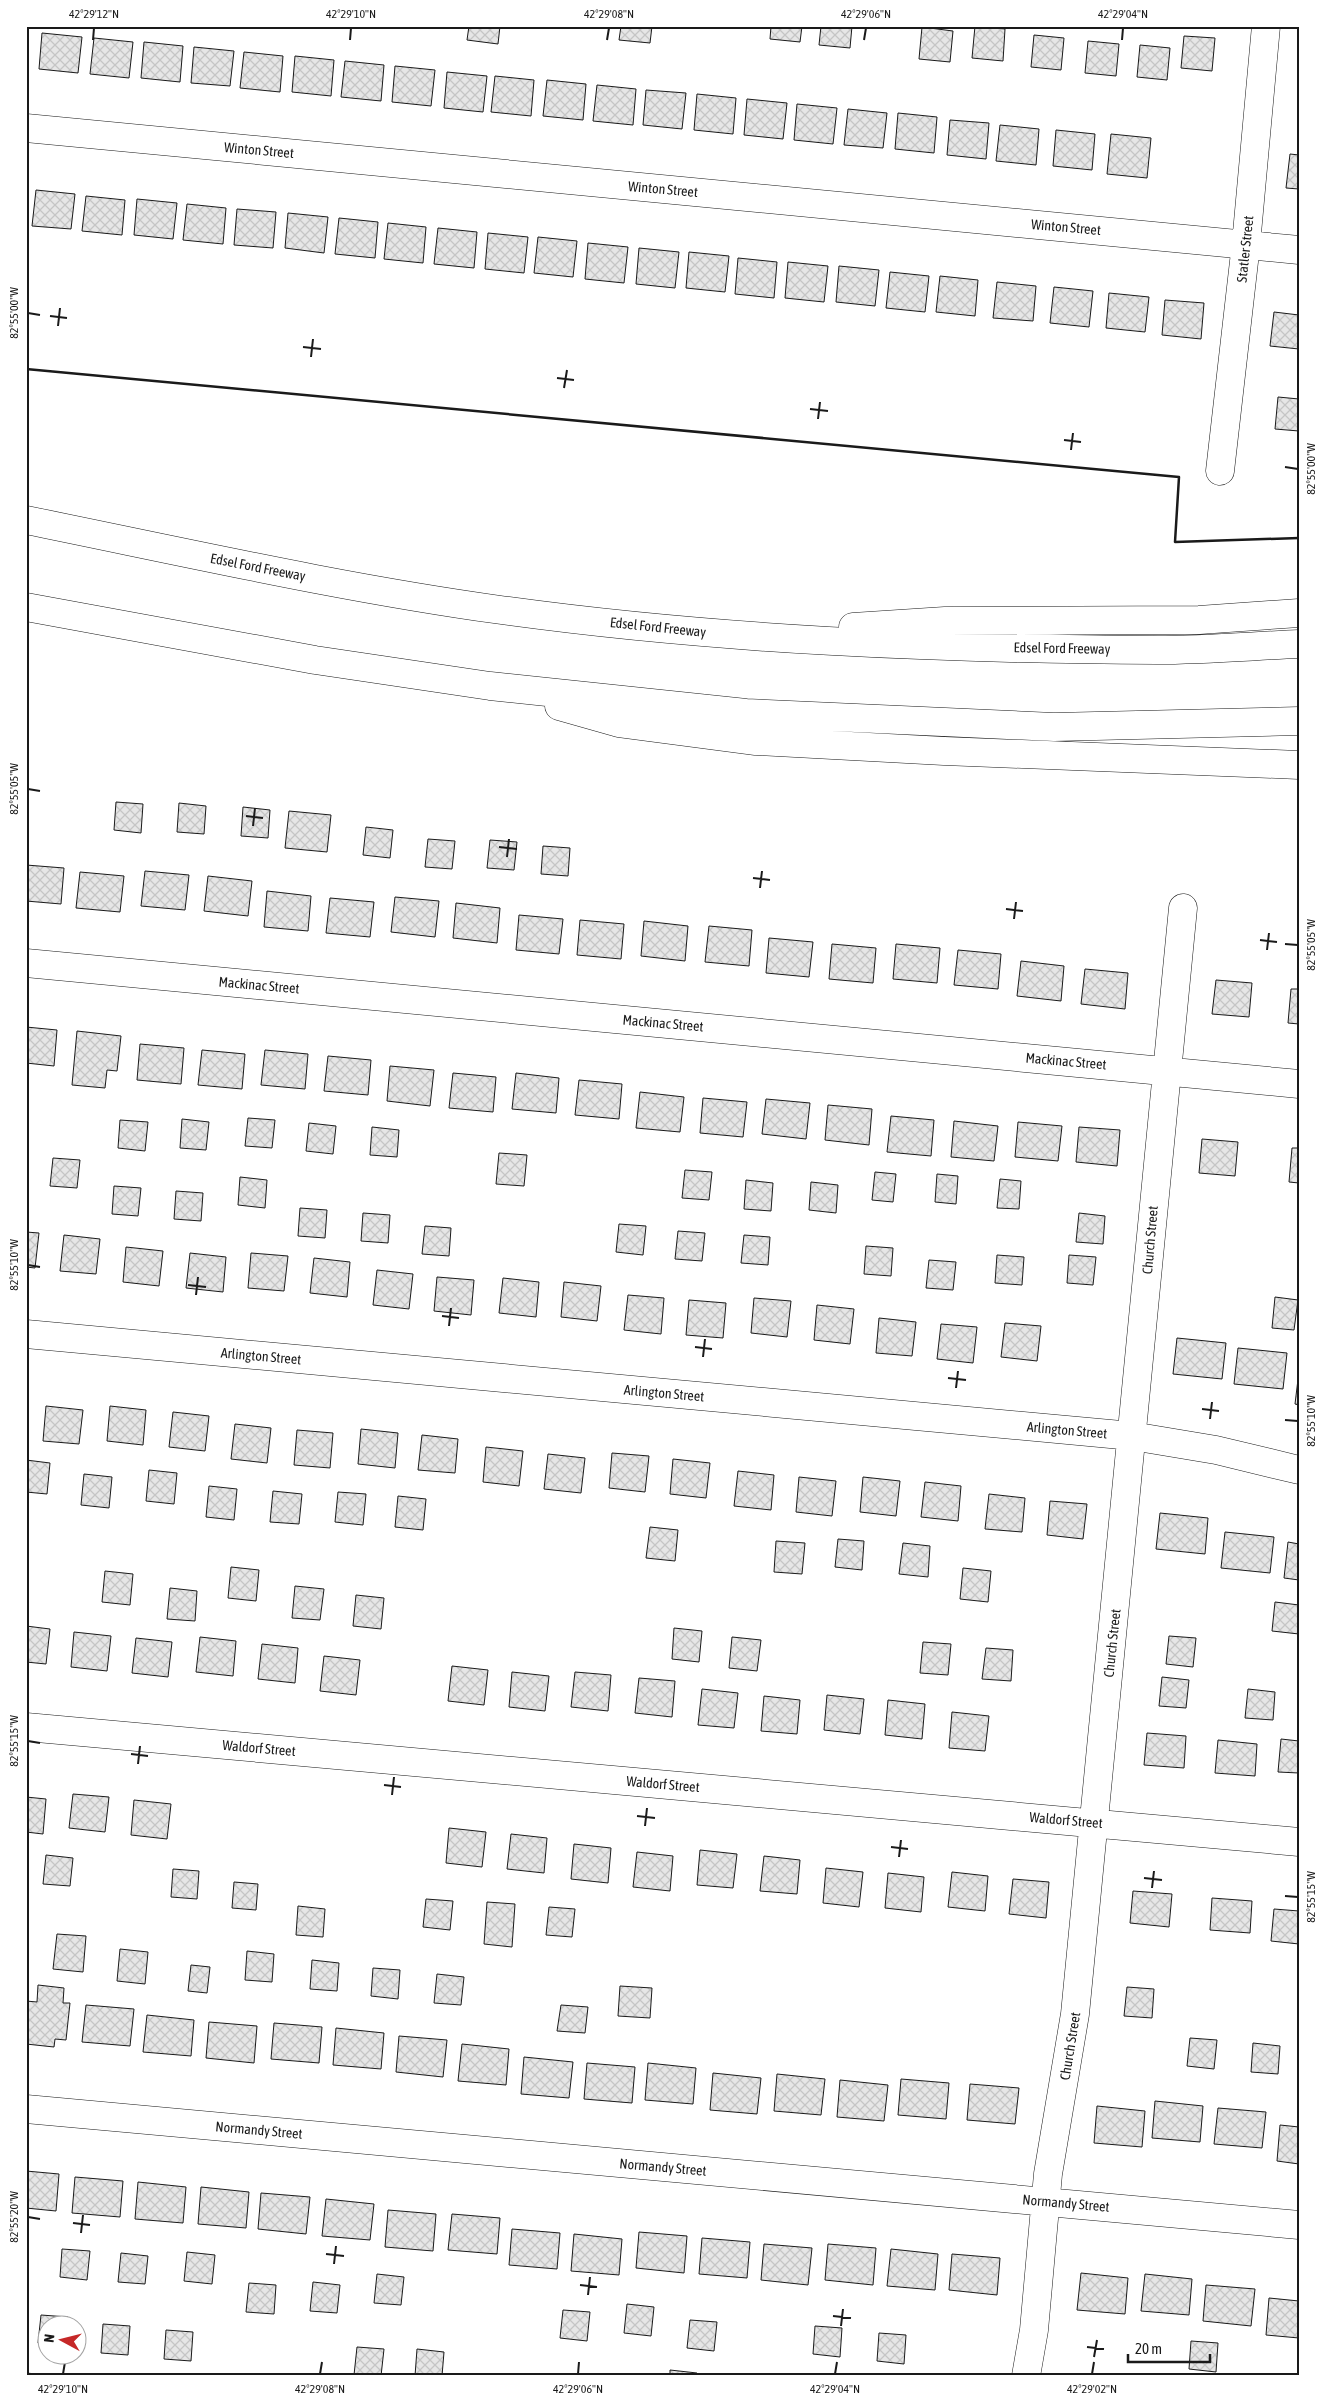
<svg xmlns="http://www.w3.org/2000/svg" width="1325" height="2402" font-family="'Asap Condensed',sans-serif">
<defs>
<pattern id="building-cross-hatch" width="8" height="8" patternUnits="userSpaceOnUse" patternTransform="scale(1.25)"><rect width="8" height="8" fill="#e6e6e6"/><path d="M0 0l8 8M0 8l8-8" fill="none" stroke="#c5c5c5"/></pattern>
</defs>
<rect width="100%" height="100%" fill="#fff"/>
<path fill="url(#building-cross-hatch)" stroke="#1a1a1a" d="M469,26H500L498,44L467,40Z
M621,26H652L650,43L619,40Z
M771,26H802L800,42L770,39Z
M821,26H852L850,48L819,45Z
M975,26L1005,29L1003,61L972,58Z
M922,27L953,31L950,62L919,59Z
M42,33L82,37L78,73L39,69Z
M1034,35L1064,38L1061,70L1031,67Z
M1184,36L1215,38L1212,71L1181,68Z
M94,38L133,42L129,78L90,74Z
M1088,41L1119,44L1116,76L1085,73Z
M144,42L183,46L180,82L141,78Z
M1140,45L1170,48L1167,80L1137,77Z
M194,47L234,51L230,86L191,83Z
M244,52L283,56L280,92L240,88Z
M295,56L334,60L331,96L292,92Z
M345,61L384,65L381,101L341,97Z
M395,66L435,70L431,106L392,102Z
M447,72L487,76L483,112L444,108Z
M495,76L534,80L531,116L491,112Z
M547,80L586,84L583,120L543,116Z
M597,85L636,89L633,125L593,121Z
M646,90L686,93L682,129L643,125Z
M697,94L736,98L733,134L694,130Z
M747,99L787,103L783,139L744,135Z
M797,104L837,108L833,144L794,140Z
M848,109L887,113L883,148L844,145Z
M898,113L937,117L934,153L895,149Z
M950,120L989,123L986,159L947,155Z
M1000,125L1039,129L1036,165L996,161Z
M1056,130L1095,134L1092,170L1053,166Z
M1111,134L1151,138L1147,178L1107,174Z
M1290,154L1299,155V189L1286,188Z
M36,190L75,194L71,229L32,226Z
M86,196L125,200L122,235L82,231Z
M137,199L177,203L173,239L134,235Z
M187,204L226,208L223,244L183,240Z
M237,209L276,212L273,248L234,245Z
M288,213L328,217L324,253L285,248Z
M339,218L378,222L375,258L335,254Z
M388,223L426,227L423,263L384,259Z
M438,228L477,232L474,268L434,264Z
M488,233L528,237L524,273L485,269Z
M538,237L577,241L573,277L534,273Z
M588,243L628,247L624,283L585,279Z
M639,248L679,252L675,288L636,284Z
M689,252L729,256L725,292L686,288Z
M738,258L777,262L774,298L735,294Z
M788,262L828,266L824,302L785,298Z
M839,266L879,270L875,306L836,302Z
M890,272L929,276L925,312L886,308Z
M940,276L978,280L975,316L936,312Z
M997,282L1036,286L1033,321L993,318Z
M1054,287L1093,291L1089,327L1050,323Z
M1109,293L1149,297L1145,332L1106,328Z
M1165,300L1204,303L1201,339L1162,335Z
M1274,312L1299,315V349L1270,346Z
M1278,397L1299,399V431L1275,429Z
M116,802L143,804L141,833L114,830Z
M179,803L206,806L204,834L177,832Z
M243,807L270,810L268,838L241,836Z
M289,811L331,815L327,852L285,848Z
M366,827L393,830L390,858L363,855Z
M428,839L455,841L452,869L425,867Z
M490,840L517,842L514,870L487,868Z
M543,846L570,848L568,876L541,874Z
M26,865L64,868L61,904L26,901Z
M145,871L189,875L185,910L141,906Z
M80,872L124,876L120,912L76,908Z
M208,876L252,881L248,916L204,911Z
M267,891L311,896L308,931L264,927Z
M395,897L439,901L435,937L391,932Z
M330,898L374,902L370,937L326,933Z
M456,903L500,908L497,943L453,938Z
M519,915L563,919L559,954L516,950Z
M580,920L624,924L621,959L577,955Z
M644,921L688,926L685,961L641,956Z
M709,926L752,930L749,966L705,962Z
M769,938L813,942L809,977L766,973Z
M832,944L876,948L873,983L829,979Z
M896,944L940,948L937,983L893,979Z
M958,950L1001,954L998,989L954,985Z
M1021,961L1064,966L1061,1001L1017,996Z
M1085,969L1128,973L1125,1009L1081,1004Z
M1216,980L1252,983L1249,1017L1212,1014Z
M1291,989H1299V1024L1288,1023Z
M26,1027L57,1030L54,1066L26,1063Z
M77,1031L121,1036L117,1071L107,1070L105,1088L72,1085Z
M140,1044L184,1048L181,1084L137,1080Z
M202,1050L245,1054L242,1089L198,1085Z
M265,1050L308,1054L305,1089L261,1085Z
M328,1056L371,1060L368,1095L324,1091Z
M390,1066L434,1070L430,1106L387,1101Z
M453,1073L496,1077L493,1112L449,1108Z
M516,1073L559,1078L556,1113L512,1109Z
M579,1080L622,1084L619,1119L575,1115Z
M640,1092L684,1097L680,1132L636,1128Z
M703,1098L747,1102L743,1137L700,1133Z
M766,1099L810,1103L806,1139L762,1134Z
M828,1105L872,1109L869,1145L825,1140Z
M891,1116L934,1120L931,1156L887,1152Z
M248,1118L275,1120L272,1148L245,1146Z
M182,1119L209,1122L206,1150L180,1148Z
M120,1120L148,1122L145,1151L118,1148Z
M954,1121L998,1126L994,1161L951,1157Z
M1018,1122L1062,1126L1058,1161L1015,1157Z
M309,1123L336,1126L333,1154L306,1151Z
M372,1127L399,1130L397,1157L370,1155Z
M1079,1127L1120,1130L1117,1166L1076,1162Z
M1202,1139L1238,1142L1235,1176L1199,1173Z
M1292,1148H1299V1183L1289,1182Z
M499,1153L527,1155L524,1186L496,1184Z
M53,1158L80,1160L77,1188L50,1186Z
M685,1170L712,1172L709,1200L682,1198Z
M875,1172L896,1174L893,1202L872,1200Z
M937,1174L958,1176L956,1204L935,1202Z
M240,1177L267,1180L265,1208L238,1205Z
M1000,1179L1021,1181L1019,1209L997,1208Z
M746,1180L773,1183L771,1211L744,1209Z
M811,1182L838,1185L836,1213L809,1210Z
M114,1186L141,1188L138,1216L112,1214Z
M176,1191L203,1193L201,1221L174,1219Z
M300,1208L327,1210L325,1238L298,1236Z
M363,1213L390,1215L388,1243L361,1241Z
M1079,1213L1105,1216L1103,1244L1076,1242Z
M619,1224L646,1226L643,1255L616,1252Z
M425,1226L451,1228L449,1256L422,1254Z
M678,1231L705,1233L702,1261L675,1259Z
M26,1232L39,1233L35,1268L26,1267Z
M64,1235L100,1239L96,1274L60,1271Z
M744,1235L770,1237L768,1265L741,1263Z
M866,1246L893,1248L891,1276L864,1274Z
M126,1247L163,1251L159,1286L123,1282Z
M190,1253L226,1257L223,1292L186,1288Z
M251,1253L288,1256L284,1291L248,1288Z
M997,1255L1024,1257L1022,1285L995,1283Z
M1069,1255L1096,1257L1093,1285L1067,1283Z
M314,1258L350,1262L347,1297L310,1293Z
M929,1260L956,1262L953,1290L926,1288Z
M377,1270L413,1274L409,1309L373,1305Z
M437,1277L474,1280L471,1315L434,1311Z
M503,1278L539,1282L536,1317L499,1313Z
M564,1282L601,1286L597,1321L561,1317Z
M628,1295L664,1298L661,1334L624,1330Z
M1275,1297L1298,1300L1294,1330L1272,1328Z
M754,1298L791,1301L787,1337L751,1333Z
M689,1300L726,1303L723,1338L686,1335Z
M817,1305L854,1309L850,1344L814,1340Z
M879,1318L916,1322L912,1356L876,1353Z
M1005,1323L1041,1326L1037,1361L1001,1357Z
M941,1324L977,1327L973,1363L937,1359Z
M1177,1338L1226,1343L1222,1379L1173,1374Z
M1238,1348L1287,1353L1283,1389L1234,1384Z
M1299,1371V1405L1295,1404Z
M46,1406L83,1410L79,1444L43,1441Z
M110,1406L146,1410L143,1445L107,1441Z
M173,1412L209,1416L205,1451L169,1447Z
M235,1424L271,1428L267,1463L231,1459Z
M361,1429L398,1433L395,1468L358,1464Z
M297,1430L333,1433L330,1468L294,1465Z
M422,1435L458,1439L455,1473L418,1470Z
M486,1447L523,1451L519,1486L483,1482Z
M612,1453L649,1456L645,1492L609,1488Z
M548,1454L585,1458L581,1493L544,1489Z
M673,1459L710,1463L706,1498L670,1494Z
M26,1460L50,1463L47,1494L26,1492Z
M149,1470L177,1473L174,1504L146,1501Z
M738,1471L774,1475L771,1510L734,1506Z
M84,1474L112,1477L109,1508L81,1505Z
M799,1477L836,1481L832,1516L796,1512Z
M863,1477L900,1481L896,1516L860,1512Z
M925,1482L961,1486L958,1521L921,1517Z
M209,1486L237,1489L234,1520L206,1517Z
M273,1491L302,1494L299,1524L270,1522Z
M338,1492L366,1494L363,1525L335,1522Z
M989,1494L1025,1498L1022,1532L985,1529Z
M398,1496L426,1499L423,1530L395,1527Z
M1050,1501L1087,1504L1083,1539L1047,1535Z
M1160,1513L1208,1518L1205,1554L1156,1549Z
M650,1527L678,1530L675,1561L646,1558Z
M1225,1532L1274,1537L1270,1573L1221,1568Z
M838,1539L864,1541L862,1570L835,1567Z
M776,1541L805,1543L802,1574L774,1572Z
M1288,1542L1299,1544V1580L1284,1578Z
M903,1543L930,1546L928,1577L899,1574Z
M231,1567L259,1570L256,1601L228,1598Z
M963,1568L991,1571L988,1602L960,1599Z
M105,1571L133,1574L130,1605L102,1602Z
M295,1586L324,1589L320,1620L292,1618Z
M170,1588L197,1591L195,1621L167,1619Z
M356,1595L384,1598L381,1629L353,1626Z
M1275,1602L1299,1605V1634L1272,1631Z
M26,1626L50,1629L46,1664L26,1662Z
M674,1628L702,1631L699,1662L672,1659Z
M74,1632L111,1636L107,1671L71,1667Z
M1169,1636L1196,1638L1193,1667L1166,1664Z
M200,1637L236,1641L233,1676L196,1672Z
M732,1637L761,1640L757,1671L729,1668Z
M136,1638L172,1642L168,1677L132,1673Z
M923,1642L951,1644L948,1675L920,1673Z
M262,1644L298,1648L295,1683L258,1679Z
M986,1648L1013,1650L1011,1681L982,1679Z
M324,1656L360,1660L356,1695L320,1691Z
M452,1666L488,1670L484,1705L448,1701Z
M512,1672L549,1676L545,1711L509,1707Z
M575,1672L611,1675L608,1711L571,1707Z
M1162,1677L1189,1680L1186,1708L1159,1706Z
M639,1678L675,1681L672,1717L635,1713Z
M702,1689L738,1693L734,1728L698,1725Z
M1248,1689L1275,1692L1273,1720L1245,1718Z
M827,1695L864,1699L860,1734L824,1730Z
M764,1696L800,1700L797,1734L761,1731Z
M888,1700L925,1704L922,1739L885,1735Z
M952,1712L989,1716L985,1751L949,1748Z
M1147,1733L1186,1736L1184,1768L1144,1765Z
M1281,1739L1299,1741V1773L1278,1772Z
M1218,1740L1257,1744L1255,1776L1215,1773Z
M73,1794L109,1797L105,1832L69,1828Z
M26,1797L46,1799L43,1834L26,1832Z
M134,1800L171,1804L167,1839L131,1835Z
M449,1828L486,1832L482,1867L446,1863Z
M511,1834L547,1838L544,1873L507,1869Z
M574,1844L611,1848L608,1883L571,1879Z
M700,1850L737,1854L733,1888L697,1885Z
M637,1852L673,1856L670,1891L633,1887Z
M46,1855L73,1858L70,1886L43,1884Z
M764,1856L800,1860L797,1894L760,1891Z
M826,1868L863,1872L859,1907L823,1903Z
M173,1869L199,1871L197,1899L171,1897Z
M952,1872L988,1876L985,1911L948,1907Z
M888,1873L924,1877L921,1912L885,1908Z
M1013,1879L1049,1882L1046,1918L1009,1914Z
M234,1882L258,1884L256,1910L232,1908Z
M1133,1891L1172,1894L1169,1927L1130,1923Z
M1212,1898L1252,1901L1250,1933L1210,1930Z
M426,1899L453,1901L450,1930L423,1927Z
M487,1902L515,1904L512,1947L484,1944Z
M298,1906L325,1909L323,1937L296,1935Z
M549,1907L575,1909L572,1937L546,1935Z
M1274,1909L1299,1911V1944L1271,1941Z
M57,1934L86,1936L83,1972L53,1969Z
M120,1949L148,1952L145,1984L117,1981Z
M247,1951L274,1954L272,1982L245,1980Z
M312,1960L339,1963L337,1991L310,1989Z
M191,1965L210,1967L207,1993L188,1991Z
M373,1968L400,1970L398,1999L371,1996Z
M437,1974L464,1977L461,2005L434,2003Z
M38,1985L64,1988L63,2003H70L66,2040L55,2039L54,2047L26,2044V2001L37,2002Z
M620,1986L652,1988L650,2018L618,2016Z
M1127,1987L1154,1989L1152,2018L1124,2016Z
M86,2005L134,2009L130,2046L82,2042Z
M561,2005L588,2007L585,2033L557,2031Z
M147,2015L194,2020L191,2056L143,2052Z
M209,2022L257,2026L254,2063L206,2058Z
M274,2023L322,2027L319,2063L271,2059Z
M336,2028L384,2033L381,2069L333,2065Z
M399,2036L447,2040L443,2077L396,2072Z
M1190,2038L1217,2040L1214,2069L1187,2066Z
M1253,2043L1280,2046L1278,2074L1251,2072Z
M462,2044L509,2049L506,2085L458,2081Z
M524,2057L573,2062L569,2098L521,2094Z
M587,2063L635,2067L632,2103L584,2099Z
M648,2063L696,2068L693,2104L645,2100Z
M713,2073L761,2078L757,2114L710,2110Z
M777,2074L825,2079L821,2115L774,2111Z
M901,2079L949,2083L946,2119L898,2115Z
M840,2080L888,2085L884,2121L837,2117Z
M970,2084L1019,2088L1015,2124L967,2120Z
M1155,2101L1203,2106L1200,2142L1152,2138Z
M1097,2106L1145,2111L1142,2147L1094,2143Z
M1218,2108L1266,2112L1262,2148L1214,2144Z
M1280,2125L1299,2127V2164L1277,2161Z
M26,2171L59,2174L56,2211L26,2208Z
M75,2177L123,2181L120,2217L72,2213Z
M138,2182L186,2187L183,2223L135,2219Z
M201,2187L249,2192L246,2228L198,2224Z
M261,2193L310,2197L306,2234L258,2229Z
M326,2199L374,2204L370,2240L322,2236Z
M388,2210L436,2214L433,2251L385,2247Z
M452,2214L500,2218L497,2254L448,2250Z
M512,2229L560,2233L557,2269L509,2265Z
M639,2232L687,2236L684,2273L636,2268Z
M574,2234L622,2239L619,2275L571,2271Z
M702,2238L750,2242L747,2278L699,2274Z
M764,2244L812,2248L808,2285L761,2280Z
M828,2244L876,2248L873,2285L825,2280Z
M62,2249L90,2251L87,2280L60,2277Z
M891,2249L938,2254L935,2290L887,2286Z
M187,2252L215,2255L212,2284L184,2281Z
M121,2253L148,2256L145,2284L118,2282Z
M952,2254L1000,2258L997,2295L949,2290Z
M1081,2273L1128,2278L1125,2314L1077,2310Z
M377,2274L404,2277L401,2305L374,2303Z
M1145,2274L1192,2279L1189,2315L1141,2311Z
M313,2282L340,2285L337,2313L310,2311Z
M249,2283L276,2285L274,2314L246,2312Z
M1206,2285L1255,2289L1251,2326L1203,2321Z
M1269,2298L1299,2301V2338L1266,2335Z
M627,2304L654,2307L651,2336L624,2333Z
M563,2310L590,2312L587,2341L560,2338Z
M41,2315L68,2317V2324H48V2344L38,2343Z
M690,2320L717,2322L714,2351L687,2348Z
M103,2324L130,2326L128,2355L101,2353Z
M815,2326L842,2328L840,2357L813,2354Z
M166,2330L193,2332L191,2361L164,2359Z
M879,2333L906,2335L904,2364L877,2361Z
M1191,2341L1218,2343L1216,2372L1189,2369Z
M357,2347L384,2349L381,2376L354,2375Z
M417,2349L444,2352L442,2376H415Z
M670,2370L697,2373V2376H670Z
M26,2373L47,2375V2376H26Z"/>
<g fill="none" stroke-linecap="round" stroke-linejoin="round">
<g stroke="#1a1a1a" stroke-width="29">
<path id="minor" d="M26,128L1299,250
M1220,471L1246,244L1266,26
M26,963L1299,1084
M26,1334L1132,1436L1216,1450L1299,1470
M26,1727L1299,1842
M26,2109L1299,2225
M1026,2376L1034,2330L1048,2174L1075,2014L1183,908"/>
</g>
<g stroke="#1a1a1a" stroke-width="29">
<path id="highway" d="M26,520C184,552 342,588 501,610C718,640 938,649 1157,650C1204,650 1252,646 1299,644
M26,607L315,660L490,686L746,713L1054,727L1299,721
M853,627L945,621L1199,620L1299,613
M559,706L619,723L756,741L944,751L1299,765"/>
</g>
<use href="#minor" stroke="#fff" stroke-width="28"/>
<use href="#highway" stroke="#fff" stroke-width="28"/>
<path stroke="#1a1a1a" stroke-width="2.5" d="M26,369L1179,477L1175,542L1299,538"/>
</g>
<path fill="none" stroke="#1a1a1a" stroke-width="2" d="M93,40L94,28M350,40L351,28M607,40L609,28M864,40L866,28M1122,40L1123,28M28,313L40,315M50,316L67,318M58,326L60,308M303,347L321,349M311,357L313,339M557,378L574,380M564,388L567,370M810,409L828,411M818,419L820,402M1064,440L1081,442M1071,450L1073,433M1285,467L1298,469M28,789L40,791M246,816L263,818M253,826L255,808M499,847L517,849M507,857L509,839M753,878L770,880M760,888L762,871M1006,909L1023,911M1014,919L1016,902M1260,940L1277,942M1285,944L1298,945M1267,950L1269,933M28,1265L40,1267M188,1285L206,1287M196,1295L198,1277M442,1316L459,1318M449,1326L451,1308M695,1347L712,1349M703,1357L705,1339M948,1378L966,1380M956,1388L958,1371M1202,1409L1219,1411M1210,1419L1212,1402M1285,1420L1298,1421M28,1741L40,1743M131,1754L148,1756M138,1764L140,1746M384,1785L401,1787M392,1795L394,1777M637,1816L655,1818M645,1826L647,1808M891,1847L908,1849M899,1857L901,1840M1144,1878L1162,1880M1152,1888L1154,1871M1285,1896L1298,1897M28,2217L40,2219M73,2223L90,2225M81,2233L83,2215M326,2254L344,2256M334,2264L336,2246M580,2285L597,2287M588,2295L590,2277M833,2316L851,2318M841,2326L843,2309M1087,2347L1104,2349M1094,2357L1097,2340M63,2374L65,2362M320,2374L322,2362M578,2374L579,2362M835,2374L837,2362M1092,2374L1094,2362"/>
<g text-anchor="middle" dominant-baseline="central" stroke-width="4" stroke-linejoin="round" paint-order="stroke">
<g font-size="14" fill="#1a1a1a" stroke="#fff">
<text transform="translate(259 150) rotate(5)">Winton Street</text>
<text transform="translate(663 189) rotate(5)">Winton Street</text>
<text transform="translate(1066 227) rotate(5)">Winton Street</text>
<text transform="translate(1245 249) rotate(-84)">Statler Street</text>
<text transform="translate(258 567) rotate(11)">Edsel Ford Freeway</text>
<text transform="translate(658 627) rotate(6)">Edsel Ford Freeway</text>
<text transform="translate(1062 648) rotate(1)">Edsel Ford Freeway</text>
<text transform="translate(259 985) rotate(5)">Mackinac Street</text>
<text transform="translate(663 1023) rotate(5)">Mackinac Street</text>
<text transform="translate(1066 1061) rotate(5)">Mackinac Street</text>
<text transform="translate(1150 1240) rotate(-85)">Church Street</text>
<text transform="translate(261 1356) rotate(5)">Arlington Street</text>
<text transform="translate(664 1393) rotate(5)">Arlington Street</text>
<text transform="translate(1067 1430) rotate(5)">Arlington Street</text>
<text transform="translate(1112 1643) rotate(-84)">Church Street</text>
<text transform="translate(259 1748) rotate(5)">Waldorf Street</text>
<text transform="translate(663 1784) rotate(5)">Waldorf Street</text>
<text transform="translate(1066 1820) rotate(5)">Waldorf Street</text>
<text transform="translate(1070 2046) rotate(-81)">Church Street</text>
<text transform="translate(259 2130) rotate(5)">Normandy Street</text>
<text transform="translate(663 2167) rotate(5)">Normandy Street</text>
<text transform="translate(1066 2203) rotate(5)">Normandy Street</text>
</g>
</g>
<rect width="1325" height="2402" fill="none" stroke="#ffffff" stroke-width="55"/>
<g transform="translate(62 2340) rotate(277)"><circle r="24" fill="#ffffff" stroke="#a3a3a3"/>
<path d="M0-4L9 19L0 12L-9 19Z" fill="#c62828"/>
<text y="-8" font-size="14" font-weight="bold" text-anchor="middle" fill="#1a1a1a">N</text>
</g>
<path d="M1128 2354v8h82v-8" fill="none" stroke="#1a1a1a" stroke-width="2.5"/>
<text x="1135" y="2354" font-size="15" fill="#1a1a1a" stroke="#ffffff" stroke-width="4" paint-order="stroke">20 m</text>
<rect x="28" y="28" width="1270" height="2346" fill="none" stroke="#1a1a1a" stroke-width="2"/>
<g font-size="12" text-anchor="middle" fill="#1a1a1a">
<text x="94" y="18">42°29'12"N</text>
<text x="351" y="18">42°29'10"N</text>
<text x="609" y="18">42°29'08"N</text>
<text x="866" y="18">42°29'06"N</text>
<text x="1123" y="18">42°29'04"N</text>
<text transform="translate(14 313) rotate(-90)" y="4">82°55'00"W</text>
<text transform="translate(1311 469) rotate(-90)" y="4">82°55'00"W</text>
<text transform="translate(14 789) rotate(-90)" y="4">82°55'05"W</text>
<text transform="translate(1311 945) rotate(-90)" y="4">82°55'05"W</text>
<text transform="translate(14 1265) rotate(-90)" y="4">82°55'10"W</text>
<text transform="translate(1311 1421) rotate(-90)" y="4">82°55'10"W</text>
<text transform="translate(14 1741) rotate(-90)" y="4">82°55'15"W</text>
<text transform="translate(1311 1897) rotate(-90)" y="4">82°55'15"W</text>
<text transform="translate(14 2217) rotate(-90)" y="4">82°55'20"W</text>
<text x="63" y="2393">42°29'10"N</text>
<text x="320" y="2393">42°29'08"N</text>
<text x="578" y="2393">42°29'06"N</text>
<text x="835" y="2393">42°29'04"N</text>
<text x="1092" y="2393">42°29'02"N</text>
</g>
</svg>
